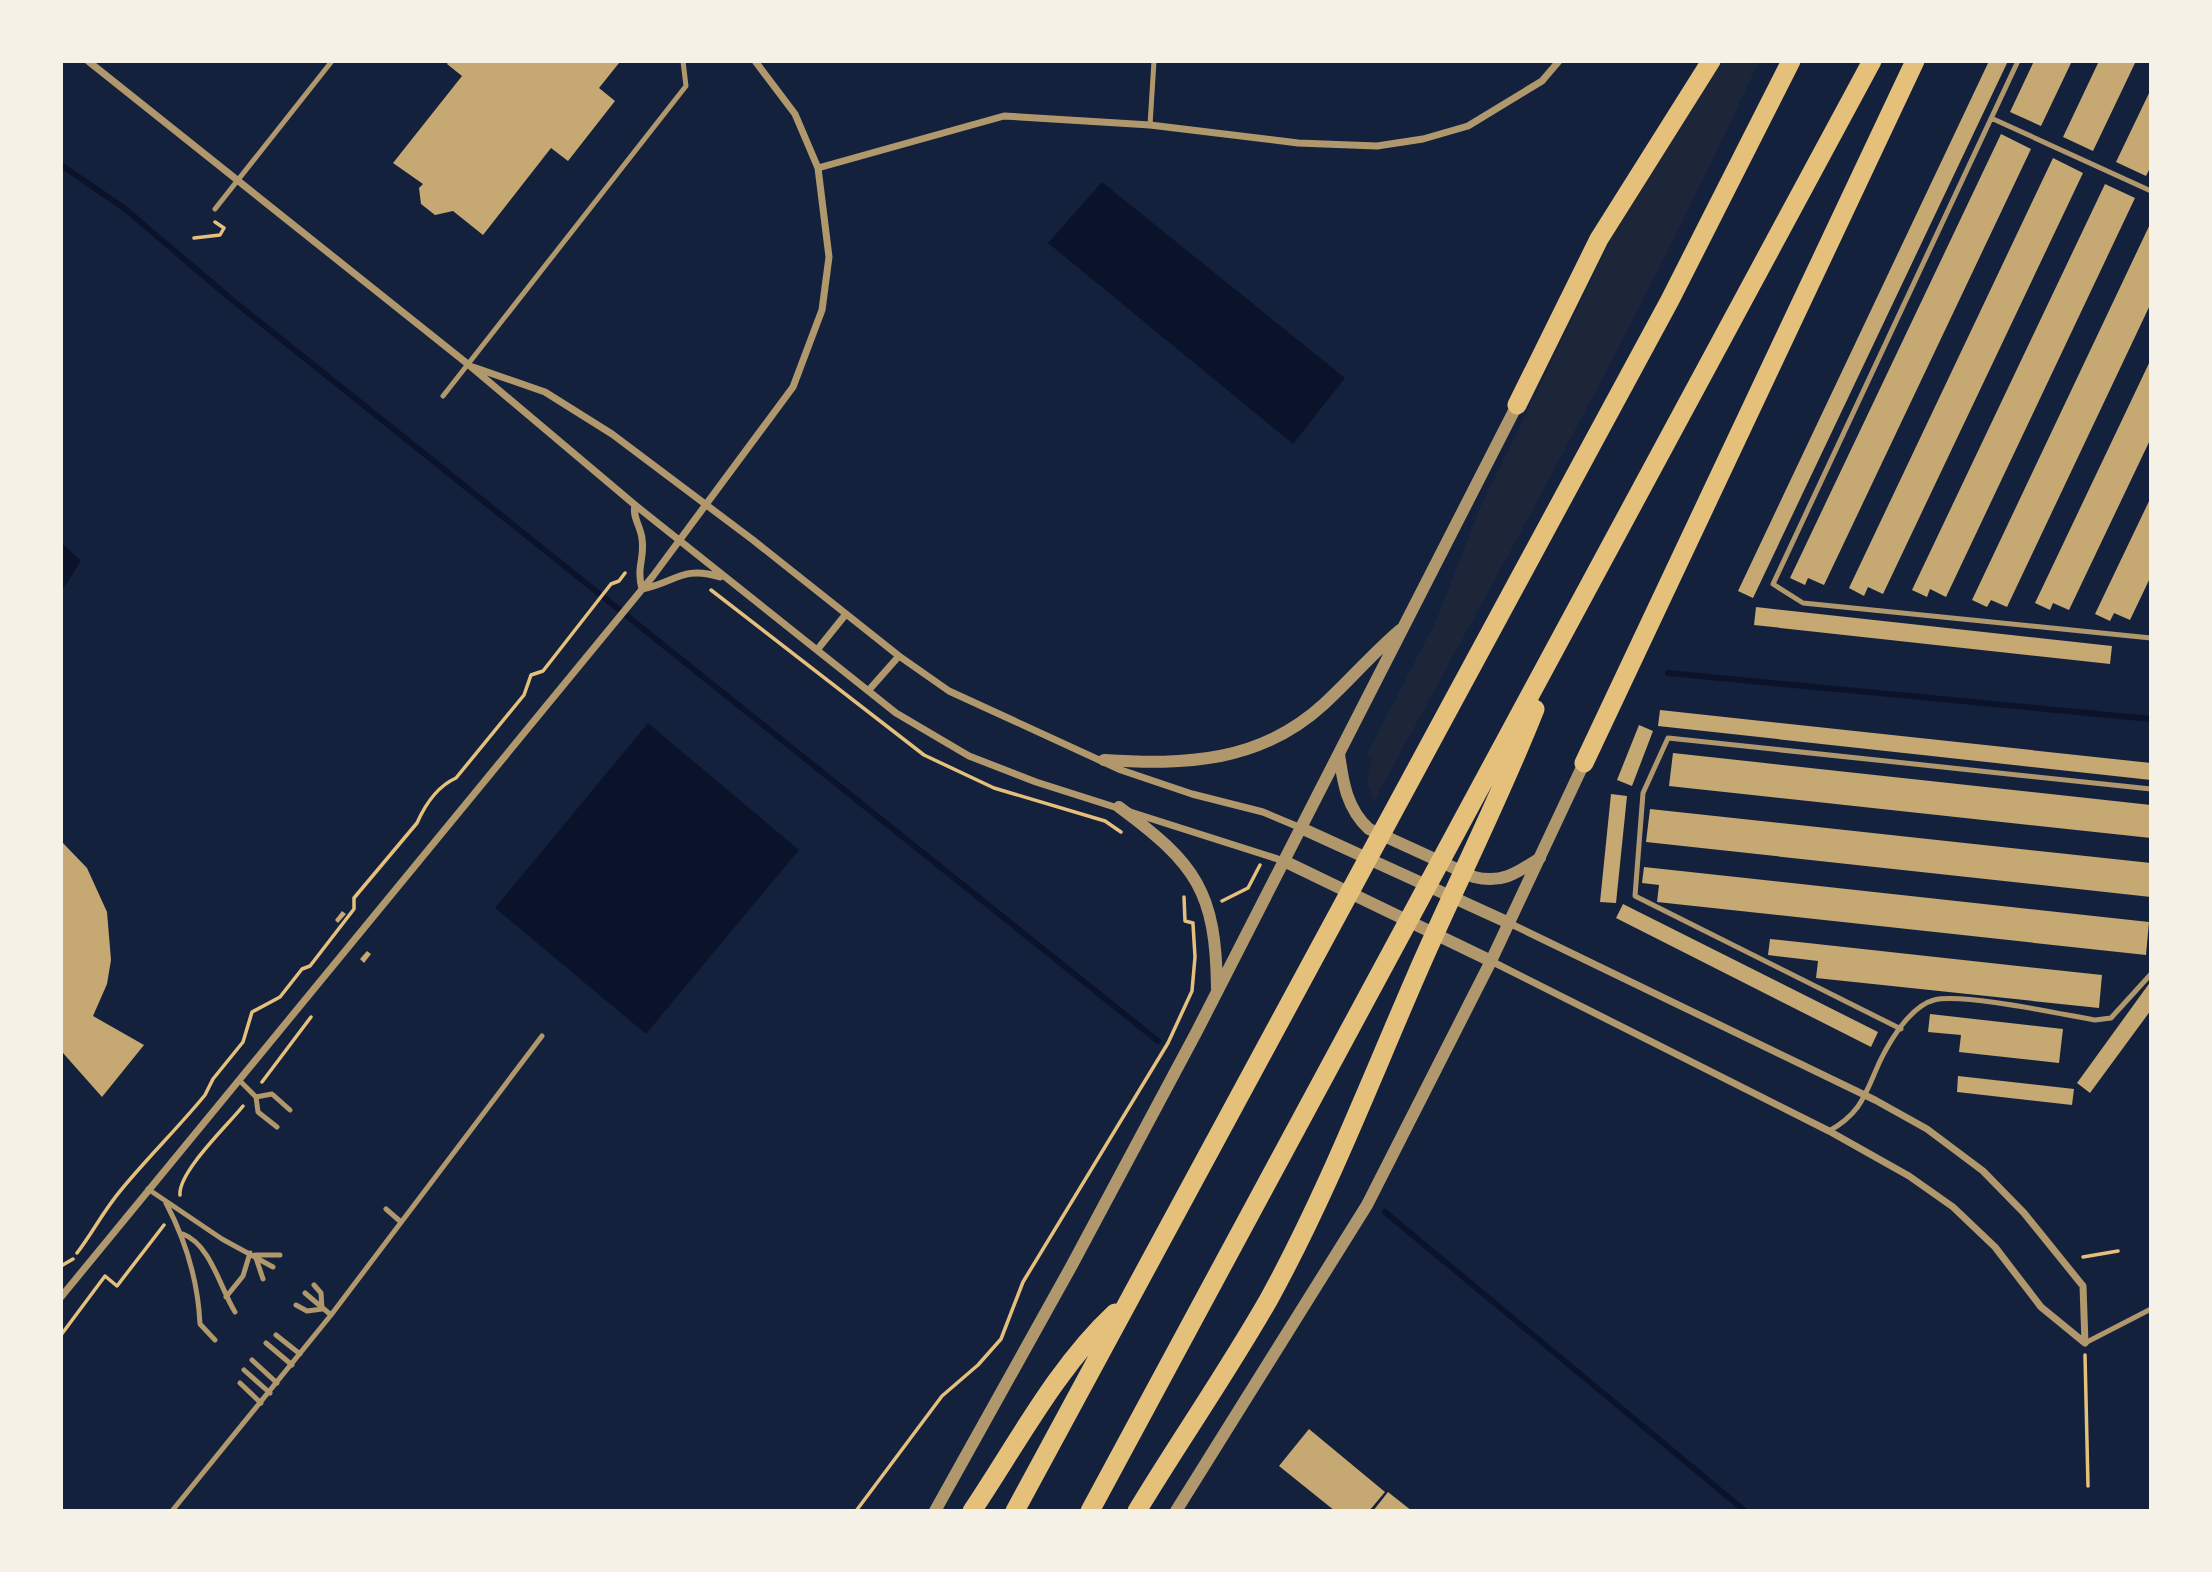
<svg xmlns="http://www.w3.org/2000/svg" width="2212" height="1572" font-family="'IBM Plex Sans',sans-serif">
<rect width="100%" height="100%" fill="#14213d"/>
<path fill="#1d2539" d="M1723,61H1759C1643,314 1507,557 1374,801L1367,783L1372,759L1366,756L1436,621L1480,508L1611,239L1663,151Z"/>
<path fill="#0b132b" d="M1102,182L1345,378L1293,444L1048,243Z
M61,542L81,561L61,592Z
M648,723L799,850L646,1034L495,908Z"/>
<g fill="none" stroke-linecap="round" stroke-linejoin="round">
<path stroke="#0b132b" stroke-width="6" d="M61,165L124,208L231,299L1158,1041
M1668,673L2151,719
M1385,1212L1745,1511"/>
</g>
<path fill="#c6a872" d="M449,61L619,63L599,88L615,101L568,161L551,148L483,235L453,211L435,215L421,204L419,188L423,184L393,163L462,76L447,64Z
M1989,61H2008L1753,598L1738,591Z
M2034,61H2072L2041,126L2010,112Z
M2099,61H2136L2093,151L2063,137Z
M2151,89V166L2146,176L2116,162Z
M2001,134L2031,149L1824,585L1808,578L1805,585L1790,578Z
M2053,158L2083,173L1883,594L1868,587L1864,596L1849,588Z
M2105,184L2135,198L1946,597L1930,589L1927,597L1912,590Z
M2151,222V303L2007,607L1991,600L1987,607L1972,600Z
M2151,359V438L2069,610L2053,603L2050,610L2035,603Z
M2151,497V576L2130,620L2114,613L2110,621L2095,614Z
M1756,607L2112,646L2110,664L1754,625Z
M1660,710L2151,763V780L1658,726Z
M1639,725L1653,731L1632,786L1617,780Z
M1673,753L2151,805V838L1669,786Z
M1611,794L1627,796L1616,903L1600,902Z
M1650,809L2151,863V897L1646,842Z
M61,841L87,868L107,912L111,960L107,984L93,1016L144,1045L102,1097L63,1053L61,1054Z
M1644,867L2149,922L2146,955L1657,902L1659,885L1642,883Z
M1623,904L1878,1032L1871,1047L1616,918Z
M342,911L346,914L338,923L335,920Z
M1770,939L2102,975L2099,1008L1816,978L1818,961L1768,955Z
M367,951L371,954L364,963L360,959Z
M2151,981V1010L2090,1093L2077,1083Z
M1930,1014L2063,1029L2059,1063L1959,1052L1961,1035L1928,1032Z
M1958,1076L2074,1089L2072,1105L1957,1092Z
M1309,1429L1385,1492L1369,1511H1335L1279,1466Z
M1388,1492L1412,1511H1373Z"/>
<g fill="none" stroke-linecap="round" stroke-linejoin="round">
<path stroke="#e5c07b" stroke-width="3.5" d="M194,238L220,235L224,228L215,222
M711,590L924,755L994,788L1105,821L1121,832
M1184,897L1185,921L1193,923
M1222,901L1248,888L1260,865
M262,1082L311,1017
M180,1195C178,1172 228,1125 243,1106
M77,1253C93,1232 104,1210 121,1190C148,1157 178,1128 205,1095L213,1079L243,1042L252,1012L280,997L302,969L310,966L354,909V898L417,823C425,805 438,786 456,778L524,695L531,675L543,671L611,584L619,581L625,573
M2083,1257L2118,1251
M61,1266L73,1259
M61,1335L105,1276L117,1286L164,1225
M2085,1355L2088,1486
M856,1511L942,1396L978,1365L1001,1339L1023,1282L1168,1043L1192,991L1195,957L1193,924"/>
<path stroke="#b1986c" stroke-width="5" d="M2018,61L1773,584L1803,603L2151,638
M1991,118L2151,191
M1150,125L1154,61
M215,209L332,61
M443,396L686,86L683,61
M1901,1029L1635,896L1643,793L1668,738L2151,789
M239,1080L256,1097L258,1112L277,1127
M256,1097L272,1094L290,1110
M1829,1131C1863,1112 1865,1093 1881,1059C1891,1039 1911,1006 1934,1000C1964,993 2060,1014 2095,1020L2111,1018L2151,974
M148,1189L222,1239L273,1267
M166,1203C186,1241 198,1281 200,1324L215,1340
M386,1209L401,1222
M183,1234C211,1245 220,1288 235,1312
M263,1279L255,1255H280
M314,1285L321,1293L322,1309
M305,1293L331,1315
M226,1297L243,1276L250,1253
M296,1305L307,1311L322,1309
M276,1335L300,1354
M266,1343L292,1365
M2085,1343L2151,1309
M252,1360L277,1383
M244,1370L270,1393
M240,1383L261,1403
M172,1511L331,1315L542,1036"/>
<path stroke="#b1986c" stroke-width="7" d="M88,61L469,365L635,505L896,713L969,756L1036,782L1284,861
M818,168L1004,116L1150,125L1298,143L1377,146L1423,139L1468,126L1542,81L1559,61
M473,367L545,392L612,434L753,540L899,656L949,691L1121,770L1192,794L1263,812L1301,828
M635,505C632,517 641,527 642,539C645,559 636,566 642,589
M642,589C675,583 682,565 720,577
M817,650L846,614
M868,691L899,656
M1509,923L1875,1100L1927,1129L1983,1171L2024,1213L2083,1286L2085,1343
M1491,961L1829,1131L1909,1176L1953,1207L1995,1247L2041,1307L2085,1343
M61,1297L653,576L793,387L822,310L829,257L818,168L795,114L755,61"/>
<path stroke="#b1986c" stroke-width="12" d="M1339,754C1343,783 1347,809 1369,829L1474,877C1502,884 1517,873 1540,858
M1104,760C1185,765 1260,763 1324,704C1350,680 1373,653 1400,630
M1119,807C1196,864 1216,891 1217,989
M1301,828L1509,923
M1284,861L1491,961
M935,1511L1072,1265L1197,1031L1517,405
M1176,1511L1367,1205L1491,961L1584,763"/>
<path stroke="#e5c07b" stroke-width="19" d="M1517,405L1599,239L1711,61
M1584,763L1915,61
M972,1511C1017,1444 1057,1367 1115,1313
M1015,1511L1670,300L1791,61
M1090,1511L1872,61
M1137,1511C1180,1440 1228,1371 1269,1299C1326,1195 1369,1084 1416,976C1455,886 1499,800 1535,709"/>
</g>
<rect width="2212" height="1572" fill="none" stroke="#f6f1e7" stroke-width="126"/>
</svg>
